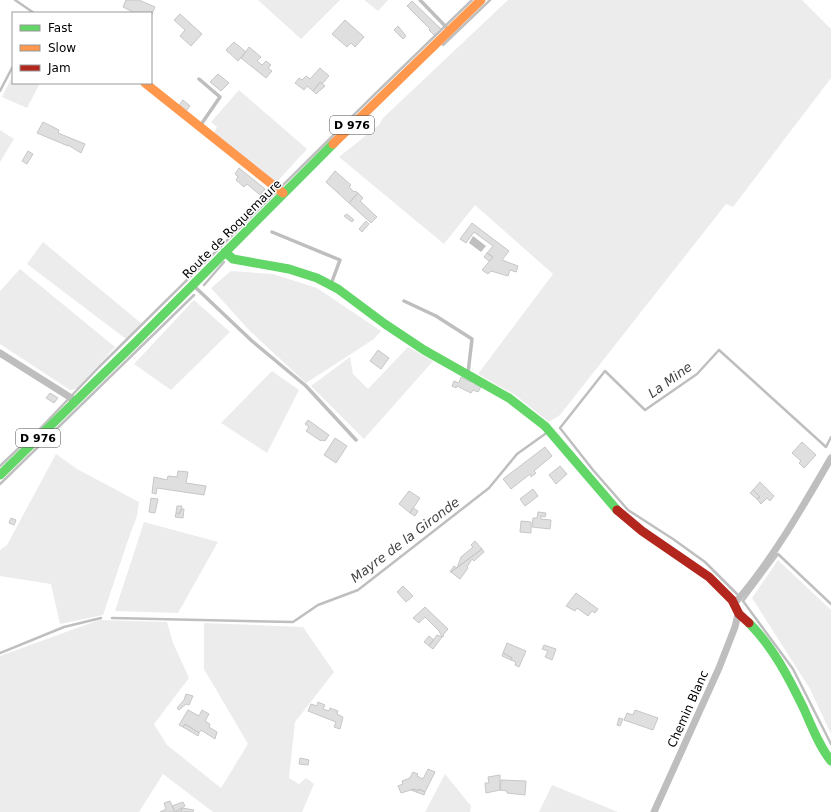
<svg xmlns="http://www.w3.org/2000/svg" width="831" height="812" font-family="'DejaVu Sans',sans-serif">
<rect width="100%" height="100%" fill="#fff"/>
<path fill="#ececec" d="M258,0H340L301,39Z
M364,0H388L378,11Z
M508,0H802L831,29V78L733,207L726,204L560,415L549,422L515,395L478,374L553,274L475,205L444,244L339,157L379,125L383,118Z
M13,75V83H40L27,108L2,97Z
M239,90L307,149L275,184L226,146L214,132L217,127L211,122Z
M0,130L14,139L0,162Z
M43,242L141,323L126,339L27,264Z
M20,269L115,347L77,389L70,390L0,344V291Z
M231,271L273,274L317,288L381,331L374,339L306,383L249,330L211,288Z
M194,300L230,332L171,390L134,364Z
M408,347L433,361L364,439L311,386L350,357L353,374L368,389Z
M272,371L299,390L267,453L221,423Z
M56,454L77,469L139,502L137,516L127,543L103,615L60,624L51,584L0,576V550L7,545Z
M144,522L218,542L178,613L115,611Z
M778,560L831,610V734L810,689L752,598Z
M99,620L167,622L173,643L189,678L154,724L167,745L221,788L248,744L204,669V623L303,627L334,672L295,722L289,778L299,784L306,778L314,784L302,812H213L163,774L139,812H0V656Z
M445,774L471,806L470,812H425Z
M552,785L618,812H539Z"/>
<path fill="#bfbfbf" d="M473,236L486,246L481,252L469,243Z"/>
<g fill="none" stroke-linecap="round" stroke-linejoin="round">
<path stroke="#bfbfbf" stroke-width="2.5" d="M15,0L34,13
M443,45L490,0
M0,91L13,66
M204,285L224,262
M560,428L605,371L645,410L697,374L719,350L826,447L831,437
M560,428L593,470L628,510L673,539L705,562L737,594
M34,435L99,367L375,94L472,0
M0,466L21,446
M0,484L194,295
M831,604L778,554L743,601L793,669L831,744
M112,618L293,622L318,605L358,590L489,488L517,454L545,434
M0,653L64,627L101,618"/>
</g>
<path fill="#dfdfdf" stroke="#c7c7c7" d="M126,0H139L155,7L151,16V13H135L123,7Z
M412,1L441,29L434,35L429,30L430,29L407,6Z
M180,14L202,34L191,46L180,36L185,30L174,20Z
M345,20L364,37L355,47L351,43L347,47L332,34Z
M398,26L406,36L403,39L394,30Z
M234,42L246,52L238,61L226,50Z
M249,47L261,57L257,61L262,65L266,61L271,65L268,68L272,71L266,78L241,58Z
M320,68L329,76L322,84L320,82L313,91L307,86L304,90L295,83L299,78L302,80L306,76L310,79Z
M218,74L229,83L221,91L210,82Z
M320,82L325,86L316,94L313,91Z
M183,100L190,106L186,111L179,105Z
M43,122L59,130L58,133L85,144L81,153L68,145V146L37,133Z
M28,151L33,154L27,164L22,161Z
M239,168L265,189L260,195L247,184L244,187L236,180L238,177L235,174Z
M335,171L351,185L349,187L354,192L355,191L358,193L349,203L326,182Z
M358,193L363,198L360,201L377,217L371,223L349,203Z
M347,214L354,220L352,222L344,216Z
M366,221L369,224L362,232L359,229Z
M472,223L509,251L502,260L518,266L516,272L510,270L508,276L491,271L488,274L482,270L493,257L487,253L493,246L474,232L466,243L460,239Z
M487,253L493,257L489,261L484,257Z
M378,350L389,358L381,369L370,361Z
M461,377L471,382L472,380L477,382L475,384L481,387L478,392L473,390L471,393L457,386L456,388L452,386L454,381L459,383Z
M50,393L58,398L54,403L46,398Z
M308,420L329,435L325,441L322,440L321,441L306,431L309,427L305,424Z
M335,438L347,446L336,463L324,455Z
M802,442L816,455L804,468L799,463L801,461L792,453Z
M545,447L552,456L534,471L536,473L531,477L530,474L511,489L503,479Z
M560,466L567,474L556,484L549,475Z
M178,471L188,472L186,483L206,486L204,495L157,488L156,494L152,493L154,477L167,480L168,476L177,477Z
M760,482L774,496L770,501L767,498L761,504L757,499L760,497L753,490Z
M533,489L538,496L525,506L520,499Z
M753,490L760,497L757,499L750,493Z
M409,491L420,498L410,513L399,504Z
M151,498L158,499L155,513L149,512Z
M177,506H182L181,511H180L179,514L176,513Z
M413,508L418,511L415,516L410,513Z
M182,509H184L183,518L175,517L176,513L179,514Z
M538,512L546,513L545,517L541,516V519L551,520L550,529L532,527L533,518H537Z
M11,518L16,520L14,525L9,523Z
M521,521L531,522V533L520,532Z
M475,541L482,549L451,572H450L454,566L457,568L461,557L473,547L471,545Z
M482,549L484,552L474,561L472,559L467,567L468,568L460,579L451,572Z
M403,586L413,596L406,602L397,592Z
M576,593L598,609L595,613L592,611L588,616L577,608L575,611L566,606Z
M425,607L448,629L443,635L444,636L442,637L439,631L425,617L419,623L413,618Z
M437,635L442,637L433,649L429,646Z
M429,636L434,640L429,646L424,642Z
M507,643L526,651L519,667L515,665L516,662L511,660L512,658L503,653Z
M544,645L556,649L552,660L545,657L548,651L542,649Z
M503,653L512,658L511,660L502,656Z
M186,694L193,696L189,705L186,704L179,710L177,708L184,700Z
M318,702L325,705L323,709L329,711L330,708L338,711L337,714L343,717L340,729L334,727L336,722L308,711L311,704L317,706Z
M188,710L199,716L202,710L209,714L205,721L210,724L209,727L217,732L215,739L201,730L199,733L185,724L183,727L179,725Z
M635,710L658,718L653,730L624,720L627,713L633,715Z
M619,718L623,719L620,726L617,725Z
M185,724L199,733L198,736L183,727Z
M300,758L309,760L308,765L299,764Z
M428,769L435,772L425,792L419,789L418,791L414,789L401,793L398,786L403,784L402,781L410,778L413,772L418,774L417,776L423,779Z
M500,775V790L486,793L485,783H489L488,777Z
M501,780L526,781L525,795L507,793V791L500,790Z
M414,789L418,791L419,789L425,792L424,795L411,790Z
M170,801L175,812L182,808L181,812H160L166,809L164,803Z
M183,802L185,806L175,812L172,806Z
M182,808L194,810L193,812H181Z"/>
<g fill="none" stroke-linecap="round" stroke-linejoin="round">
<path stroke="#bebebe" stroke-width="3.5" d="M420,0L449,30
M199,79L220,97L200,126
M272,232L340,260L331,284
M194,286L252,341L306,386L356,440
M404,301L436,316L472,339L468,373"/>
<path stroke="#bebebe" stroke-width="7" d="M0,353L76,401
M735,603C773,559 802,508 831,458
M654,812L719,668L735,627L738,614"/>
<path stroke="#63d668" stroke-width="9" d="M225,252L233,259L289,269L317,278L338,289L385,324L424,350L509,398L545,426L617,510
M0,475L136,342L333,144
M749,623C773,647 789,678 804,709C812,727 819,746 831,761"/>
<path stroke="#ff974d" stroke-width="9" d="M145,83L283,193
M333,144L481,0"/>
<path stroke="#b3261e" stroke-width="9" d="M617,510L642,531L709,577L732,600L739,614L749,623"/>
</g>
<g text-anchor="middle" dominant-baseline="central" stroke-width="3" stroke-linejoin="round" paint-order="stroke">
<g fill="#fff" stroke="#4c4c4c" stroke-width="1">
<rect x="330" y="116" width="44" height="18" rx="3"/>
<rect x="16" y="429" width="44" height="18" rx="3"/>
</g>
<g font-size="11" font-weight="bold" fill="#000">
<text x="352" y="125">D 976</text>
<text x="38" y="438">D 976</text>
</g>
<g font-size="12" fill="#000" stroke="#fff">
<text transform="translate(232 229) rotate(-45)">Route de Roquemaure</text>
<text transform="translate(688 709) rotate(-66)">Chemin Blanc</text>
</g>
<g font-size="13" font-style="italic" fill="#444" stroke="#fff">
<text transform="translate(670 380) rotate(-36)">La Mine</text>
<text transform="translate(405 540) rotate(-37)">Mayre de la Gironde</text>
</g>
</g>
<rect x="12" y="12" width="140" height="72" fill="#ffffff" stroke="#999999"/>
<rect x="20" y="25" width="20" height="6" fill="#63d668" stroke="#999999"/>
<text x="48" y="32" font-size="12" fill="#000000">Fast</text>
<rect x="20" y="45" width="20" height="6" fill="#ff974d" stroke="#999999"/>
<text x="48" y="52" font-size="12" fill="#000000">Slow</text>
<rect x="20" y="65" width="20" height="6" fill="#b3261e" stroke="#999999"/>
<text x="48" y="72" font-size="12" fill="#000000">Jam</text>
</svg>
